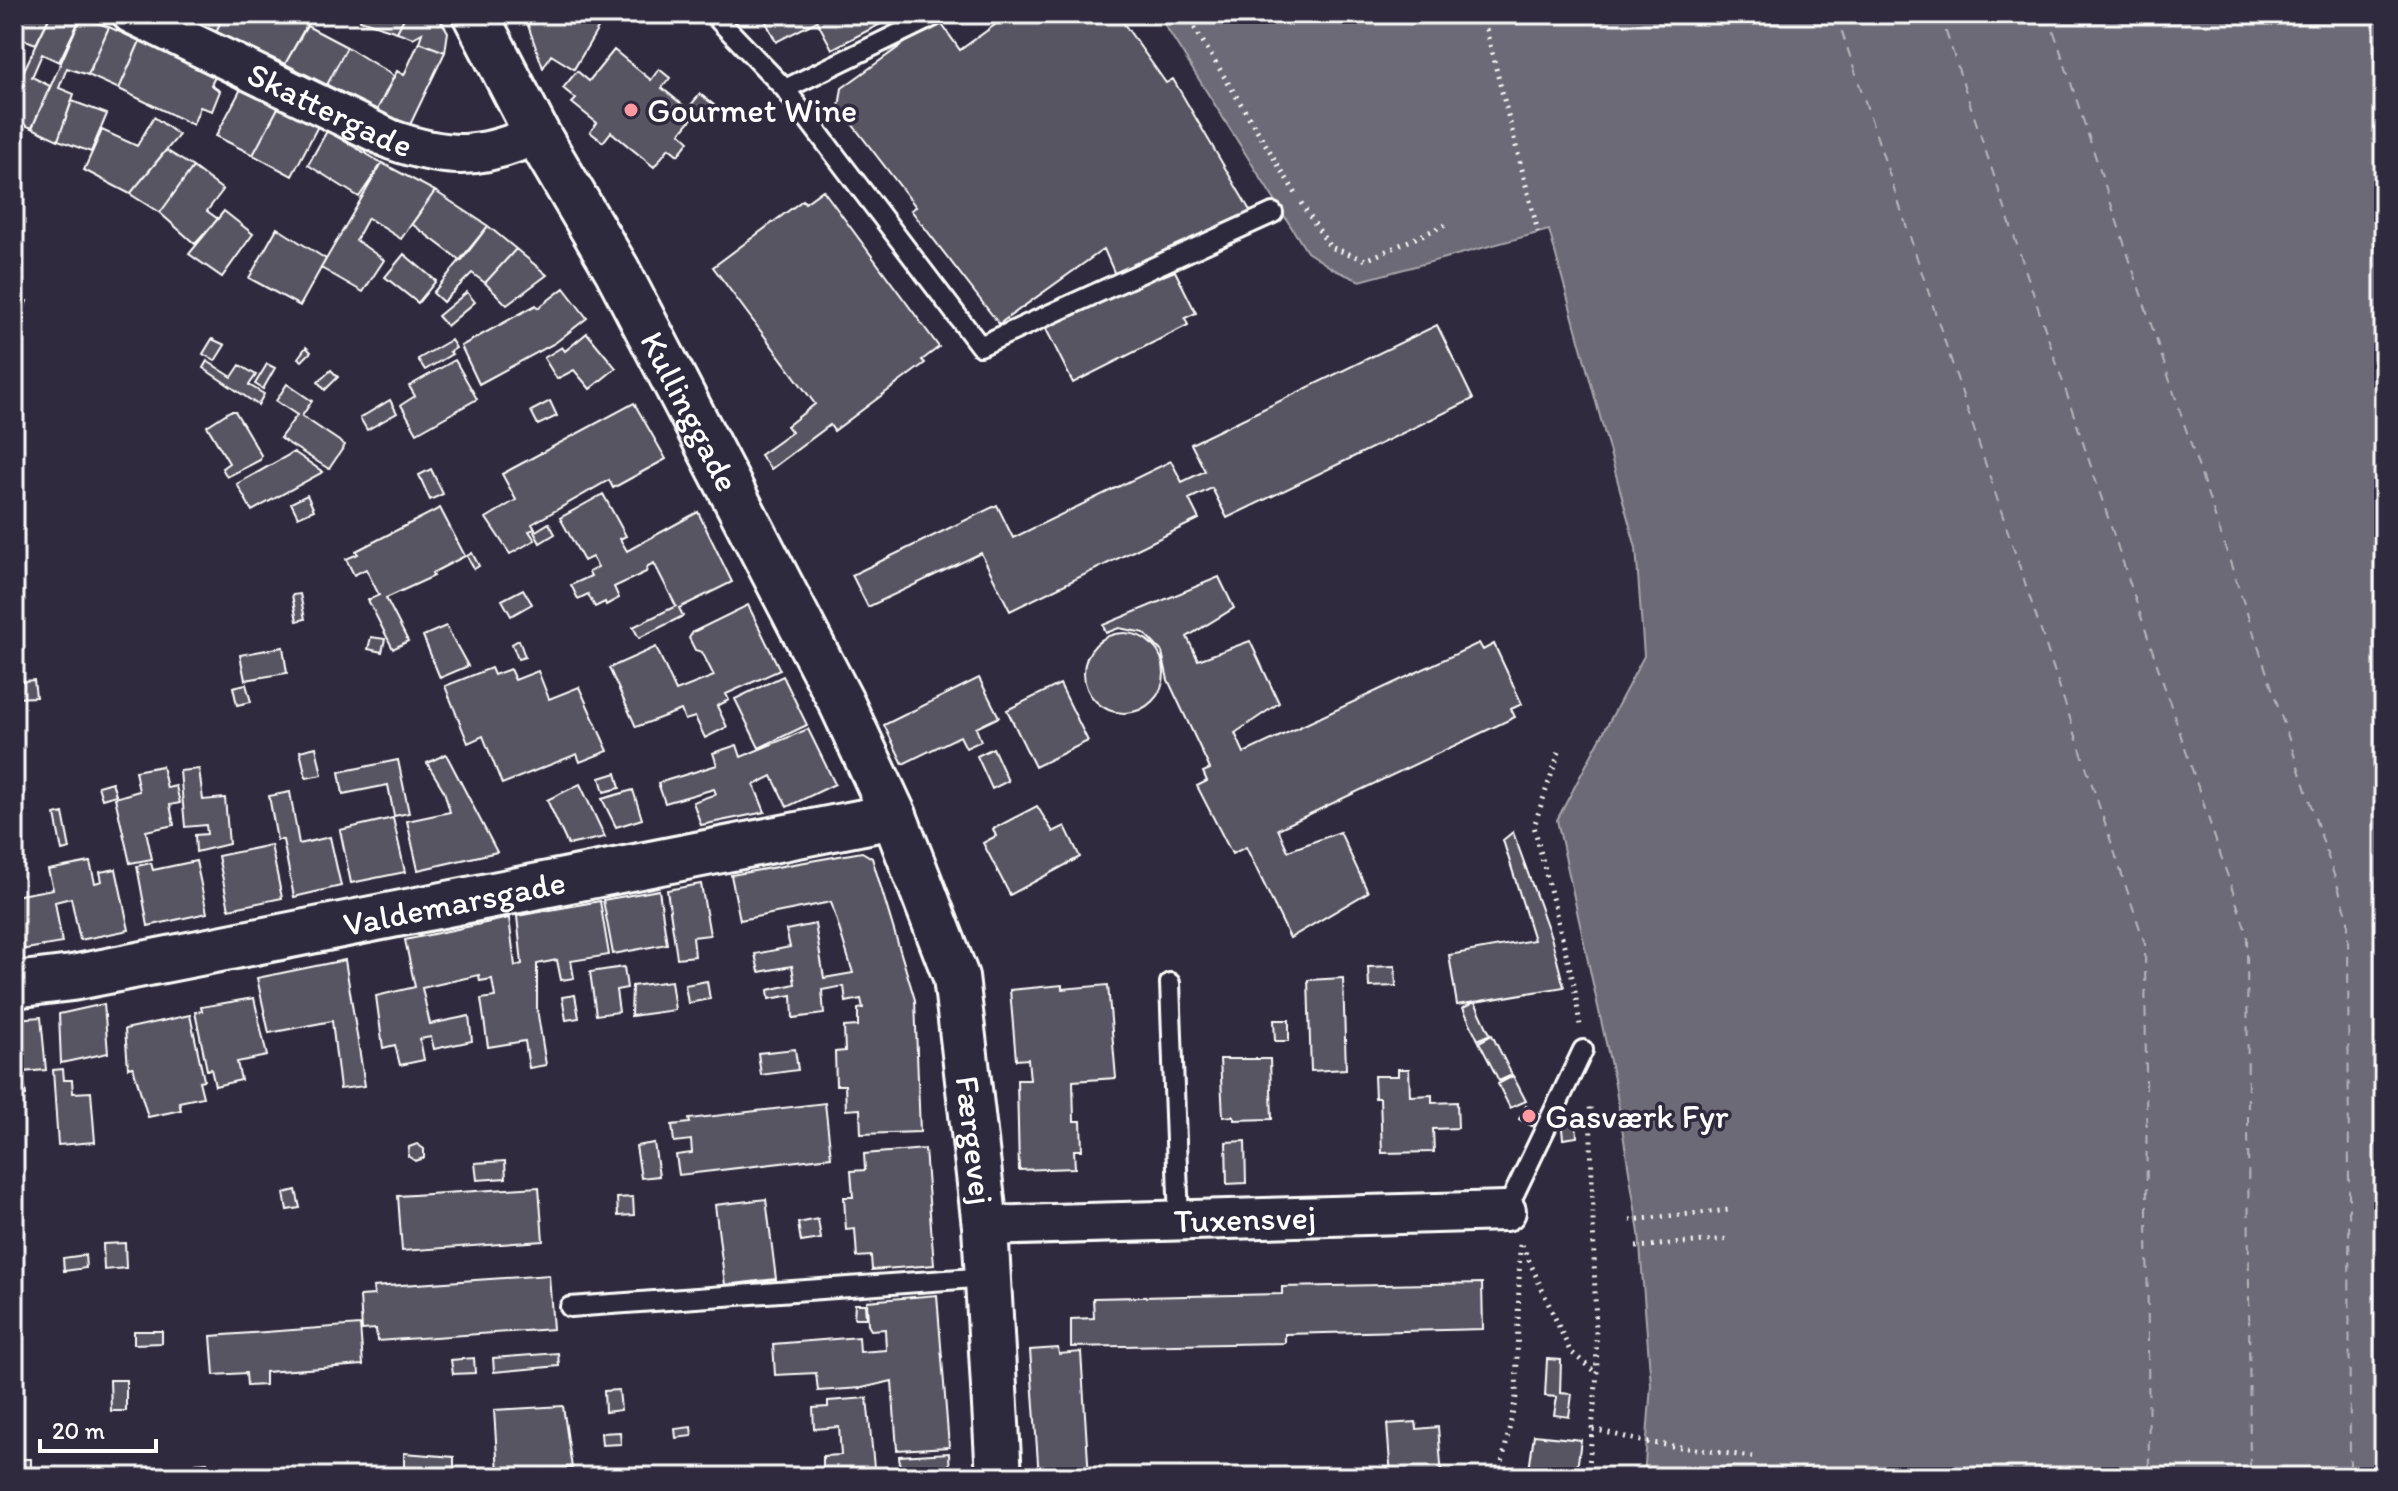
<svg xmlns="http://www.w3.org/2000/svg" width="2398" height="1491" font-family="Itim,sans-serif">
<rect width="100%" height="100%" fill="#2f2a3d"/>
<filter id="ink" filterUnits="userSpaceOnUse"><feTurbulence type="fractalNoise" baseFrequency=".0125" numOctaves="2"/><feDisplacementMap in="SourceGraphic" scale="16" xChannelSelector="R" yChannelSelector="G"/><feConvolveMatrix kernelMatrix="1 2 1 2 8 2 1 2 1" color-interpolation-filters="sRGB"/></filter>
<g filter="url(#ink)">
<path fill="#6d6a77" stroke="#a7a6ad" stroke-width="2" d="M1158,14H2384V1477H1644L1651,1385L1639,1233L1615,1084L1557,820L1644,656L1636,548L1549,230L1360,281L1335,270L1307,252Z"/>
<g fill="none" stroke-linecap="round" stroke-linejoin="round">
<path stroke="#b6b4bb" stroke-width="2" stroke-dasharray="10 8" stroke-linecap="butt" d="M1836,14L2145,944L2149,1477
M1940,14L2247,934L2250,1477
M2048,14L2348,917L2350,1477"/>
</g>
<path fill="#595564" stroke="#fff" stroke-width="2" d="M16,14H51L36,44L20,38L14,50Z
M51,14L81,17L59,62L42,54L32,77L50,86L32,128L14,121V91Z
M175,14H224L216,32Z
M224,14H303L310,19L285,64L216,32Z
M362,14H406L397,32L360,20Z
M406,14H437L448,32L445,52L419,42L422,33L413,38L397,32Z
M524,14H616L613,19L606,15L574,69L551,55L543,68Z
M762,14H900L832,49L817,21L776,42Z
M1010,14H1117L1166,83L1173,79L1252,214L1116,277L1104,249L999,324L911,210L916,207L839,107L842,88L938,19L960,50Z
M81,17L109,27L88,75L67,68L59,88L74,94L58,140L32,128Z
M307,26L347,47L327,85L285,64Z
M109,27L140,41L119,89L88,75Z
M140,41L217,73L211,85L220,91L212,111L200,107L193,125L119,89Z
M419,42L445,52L408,129L377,110L397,71L404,75Z
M347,47L394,76L377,110L327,85Z
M614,50L651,80L659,69L670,78L662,88L695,115L680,133L689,141L678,155L669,148L654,167L611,132L603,142L590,132L597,123L572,103L576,99L563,88L577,71L589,81Z
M14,70L21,73L14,91Z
M242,87L279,106L253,155L216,136Z
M700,94L714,105L705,117L690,106Z
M72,101L107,114L91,152L58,140Z
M279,106L318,126L292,176L253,155Z
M154,117L179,135L130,194L84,170L102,130L137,146Z
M327,131L382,163L359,197L308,165Z
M166,150L193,167L160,213L130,194Z
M382,163L435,191L401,239L368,218L356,240L384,260L363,292L321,268Z
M193,167L223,190L207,211L218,219L195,244L160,213Z
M823,190L939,347L922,360L925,363L834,431L830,425L771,469L760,455L792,432L787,426L815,404L713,267L803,200L805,203Z
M435,191L488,226L461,261L412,224Z
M224,211L253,234L222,277L189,254Z
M488,226L516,249L485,283L472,273L443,302L433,293Z
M277,228L326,259L300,306L249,278Z
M516,249L547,275L507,305L485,283Z
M404,254L436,281L418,303L385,277Z
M1158,265L1163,276L1175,271L1196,313L1185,318L1188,325L1073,383L1043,323Z
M564,288L587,318L555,343L479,384L461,346L536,305L538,308Z
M467,292L475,302L447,326L438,316Z
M14,296L27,301L20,318L14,316Z
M1437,325L1473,399L1227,518L1212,488L1189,499L1199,519L1010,611L981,553L868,607L852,575L997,505L1013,538L1171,461L1182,482L1205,471L1191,444Z
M587,333L616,368L590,389L574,370L557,379L544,358L562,347L565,351Z
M212,339L225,345L215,361L203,354Z
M451,340L456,348L450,352L452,354L425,370L418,359Z
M306,347L311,352L302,361L298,358Z
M455,360L477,399L417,433L401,405L415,396L409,386Z
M207,361L232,377L240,365L256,375L249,385L264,394L258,405L203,368Z
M267,364L275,368L263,389L255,384Z
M331,370L338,377L325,390L318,382Z
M287,384L312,401L302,416L345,445L329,469L280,438L297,415L276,401Z
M390,400L397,413L367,430L360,418Z
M550,401L557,416L538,425L531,411Z
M634,403L666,459L613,488L609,480L532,524L535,529L529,531L535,540L510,554L486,518L516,500L502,474Z
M230,411H235L261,455L260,460L227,477L222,468L229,463L207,426Z
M294,452L323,472L252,511L237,484Z
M431,469L443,494L430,500L419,475Z
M603,494L626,536L620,539L627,551L698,512L732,582L679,608L683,616L639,638L633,627L676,606L654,563L648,566L646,572L614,587L619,598L606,605L605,602L595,607L588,594L578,599L571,585L591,576L589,572L598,567L592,557L584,561L560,518Z
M307,495L314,510L298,517L291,503Z
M440,508L465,556L432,573L434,576L386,598L408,641L393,649L368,600L379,595L366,569L354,575L346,559L358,554L356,551Z
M16,519L18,546H14V520Z
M549,523L555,534L540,543L534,532Z
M472,553L479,566L474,569L467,556Z
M1219,577L1234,608L1187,637L1198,660L1250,641L1279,703L1235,733L1244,753L1479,643L1483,650L1494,644L1522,704L1511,709L1515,717L1278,829L1288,851L1340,832L1368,892L1290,938L1246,847L1232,854L1197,786L1207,781L1203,772L1210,769L1168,680L1162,652L1144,633L1119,628L1106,633L1103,625Z
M523,589L532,604L511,616L502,600Z
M300,594L305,619L297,621L292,595Z
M748,605L780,670L726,694L729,700L717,706L727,727L705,738L695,717L685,720L681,710L636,727L609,668L656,647L676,691L714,676L702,652L695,650L689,638L693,632Z
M446,626L468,666L440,678L423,636Z
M1084 673a40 40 0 1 1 80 0a40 40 0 1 1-80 0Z
M371,637L385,639L382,652L368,649Z
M519,640L525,657L518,659L512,644Z
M283,647L287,673L245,680L240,655Z
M491,668L494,675L510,669L515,680L538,671L549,699L579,687L608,751L580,762L577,754L502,784L483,736L468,743L445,686Z
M783,676L807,725L759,748L735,699Z
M979,678L999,717L976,728L981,741L966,748L960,736L903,764L884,725Z
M34,680L36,697L14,698V682Z
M246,684L251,702L237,705L233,687Z
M1060,684L1088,741L1035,767L1007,710Z
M808,729L835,784L787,807L772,776L754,785L765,812L701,825L693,802L716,794L714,789L665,803L658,783L717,765L713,753L737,745L741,757Z
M316,747L322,775L306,778L300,751Z
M993,748L1008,781L992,789L977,756Z
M446,754L497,852L418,870L407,821L450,812L444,791L427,763Z
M398,760L409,813L394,816L388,785L343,794L339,772Z
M162,766L167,788L176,786L180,803L170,805L174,825L146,831L152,859L130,863L115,798L139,791L135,771Z
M199,769L203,800L225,798L229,844L196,852L195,835L207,834L206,825L185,827L180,771Z
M616,773L620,788L604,792L600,778Z
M112,782L116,795L102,799L98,786Z
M580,784L605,837L568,845L547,800Z
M633,790L642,819L616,827L602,799Z
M290,792L299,844L330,837L341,886L294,897L283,840H277L269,796Z
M1037,806L1053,832L1065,826L1080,857L1010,895L983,843L996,836L993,829Z
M63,813L70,849L62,851L55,815Z
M393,818L405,872L351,883L340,830Z
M1513,832L1551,937L1564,987L1457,1005L1449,955L1534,940L1503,840Z
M271,845L282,898L229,909L218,856Z
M862,852L872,858L915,1000L920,1132L861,1134L860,1109L846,1110L845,1085H836L835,1052L845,1051L844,1027L858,1026V1009L863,1008L861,999L846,1002L844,986L822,990L824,1014L793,1018L792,995L769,999L768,990L795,984L792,966L759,972L755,954L790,947L786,930L815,924L824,978L853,973L831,902L740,920L731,875Z
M196,861L207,913L148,926L137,866L151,863L153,870Z
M90,862L95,883L102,881L100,872L116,869L129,930L80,940L71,898L55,902L62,943L14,951V891V896L53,889L48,870Z
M701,884L710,935L693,937L695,956L677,958L667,890Z
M659,890L667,944L613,954L603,900Z
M600,901L609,955L571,961L574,978L561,980L557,960L537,964V1009L546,1065L529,1068L525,1041L488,1047L481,999L495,997L492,979L480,981L479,975L422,988L430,1024L469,1016L472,1041L434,1049L431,1037L420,1039L424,1060L400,1065L395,1045L383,1048L376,996L415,987L405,940L509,918L515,966L522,964L517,916Z
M345,960L365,1086L340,1089L332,1021L269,1033L257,978Z
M1395,966L1396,986L1369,987L1368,967Z
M624,967L627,988L616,990L619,1012L596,1015L590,972Z
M1343,978L1346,1069L1311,1071L1308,980Z
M671,981L675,1010L631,1016L632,986Z
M707,981L710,999L688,1003L685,985Z
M1062,985V989L1108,985L1116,1078L1073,1081L1074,1121H1081L1082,1150H1074L1075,1168L1019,1170L1017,1080H1030L1028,1059L1016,1060L1010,990Z
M575,995L579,1018L566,1020L562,997Z
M254,998L267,1056L237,1062L241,1080L215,1086L211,1069L207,1070L195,1012L202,1011L201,1007Z
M1475,1002L1490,1034L1478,1040L1463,1008Z
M104,1004L108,1053L61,1063L59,1014Z
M190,1015L204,1080L199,1081L203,1097L179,1102L181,1110L148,1117L133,1067L128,1068L125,1029Z
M41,1017L46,1070L22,1072L26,1095H20L21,1105L14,1106V1019Z
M1274,1020H1289V1041H1275Z
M1492,1035L1512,1075L1499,1081L1479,1042Z
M795,1049L798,1070L761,1075L758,1053Z
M1220,1059H1270L1272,1119L1234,1120V1116L1223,1117Z
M63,1069L64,1080H72L73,1093L91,1092L95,1142L58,1145L53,1070Z
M1398,1069H1409L1410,1096L1432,1095V1103L1457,1102L1458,1128L1433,1129L1434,1152L1382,1153L1380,1098H1375L1374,1076H1398Z
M1513,1076L1526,1101L1510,1108L1498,1084Z
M825,1103L831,1157L679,1175L676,1155L692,1153L691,1140L674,1142L672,1125L690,1123L689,1119Z
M1526,1106L1538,1113L1532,1126L1519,1119Z
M1576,1117L1577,1137L1563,1139L1561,1118Z
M1245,1141L1246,1183L1227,1184L1226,1142Z
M654,1143L659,1176L641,1178L636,1146Z
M417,1144L424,1149V1158L415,1161L408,1156L409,1147Z
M925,1149L934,1265L872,1270L871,1256L857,1257L855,1229L846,1230L844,1197H853L851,1171L865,1170L864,1154Z
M505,1161L506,1178L477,1180L475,1163Z
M539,1187L543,1241L402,1251L398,1196Z
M296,1190L300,1208L287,1210L284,1193Z
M633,1197L634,1215L618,1216L617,1198Z
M766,1199L776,1279L725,1285L715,1205Z
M818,1219L821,1239L801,1242L798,1223Z
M125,1243L126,1268L104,1270L103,1244Z
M85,1255L86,1268L64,1271L63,1258Z
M549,1275L553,1329L377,1341L376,1329L362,1330L360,1296L374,1295L373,1287Z
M1482,1283L1483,1329L1285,1334V1343L1071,1347V1319L1094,1318L1093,1298L1282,1294V1287Z
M937,1295L949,1447L897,1450L892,1381L862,1388L818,1391L816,1373L775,1375L773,1344L859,1337L860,1352L886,1350L885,1329L871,1330L868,1325L867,1301Z
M855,1304H865L866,1318H854Z
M360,1325L363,1365L265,1372V1385L247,1386L246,1373L214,1375L211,1336Z
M134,1331H162V1343L134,1344Z
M1058,1348L1059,1354L1081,1352L1089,1477H1039L1030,1350Z
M558,1353L559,1366L494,1372L493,1358Z
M474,1358L475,1373L453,1374L451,1360Z
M1547,1359L1561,1360L1560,1393L1572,1394L1569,1417L1554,1415L1557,1397L1545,1396Z
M110,1380H126V1411H111Z
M619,1390L621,1410L605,1412L604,1391Z
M867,1398L874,1467L823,1470V1456L841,1455L839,1427L814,1429L813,1408L828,1407V1401Z
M563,1406L572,1468L498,1472L494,1410Z
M1416,1422L1417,1429L1438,1427L1442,1477H1391L1387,1424Z
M691,1427L692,1436L676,1438L675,1429Z
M620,1432L621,1444L602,1445L601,1433Z
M1534,1435L1581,1440L1576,1477H1528Z
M404,1453L454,1457V1477H404Z
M949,1453L950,1477H901L899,1456Z
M14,1459H31V1477H14Z
M207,1462V1477H197L196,1463Z"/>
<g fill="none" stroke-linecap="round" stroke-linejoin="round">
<g stroke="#fff" stroke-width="24">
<path id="lane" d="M713,14L785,89L980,346L1273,213
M785,89L939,14
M1170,983L1179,1220
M1506,1211L1583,1050
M570,1307L988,1277"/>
</g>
<g stroke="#fff" stroke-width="44">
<g id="street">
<path id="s1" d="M132,14L392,140C449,160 482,159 537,134"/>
<path id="s2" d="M985,1226L1506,1211"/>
</g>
</g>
<g stroke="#fff" stroke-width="50">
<g id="secondary">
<path id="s3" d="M475,14L537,134L617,270L842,704L894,816L956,977L985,1226L999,1477"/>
<path id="s4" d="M14,985L72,978L894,816"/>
</g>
</g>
<path stroke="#fff" stroke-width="5" stroke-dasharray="2 6" stroke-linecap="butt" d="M1186,14L1296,194
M1482,14L1538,232
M1301,203L1330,247L1366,260L1445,225
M1559,752L1534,826L1574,985L1580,1025
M1630,1220L1729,1210
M1522,1245L1570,1351L1596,1373
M1636,1247L1729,1239
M1593,1429L1645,1442L1752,1457
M1499,1477L1516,1397L1520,1244
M1588,1477L1597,1373L1590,1102"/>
<use href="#lane" stroke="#2f2a3d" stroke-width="18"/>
<use href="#street" stroke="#2f2a3d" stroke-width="38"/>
<use href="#secondary" stroke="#2f2a3d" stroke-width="44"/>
</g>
</g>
<g fill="#ff9aa2" stroke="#2f2a3d" stroke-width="3">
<circle cx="631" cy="110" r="8"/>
<circle cx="1529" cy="1116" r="8"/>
</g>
<g text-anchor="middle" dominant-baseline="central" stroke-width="7" stroke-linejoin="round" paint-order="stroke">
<g font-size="34" fill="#fff" stroke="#2f2a3d">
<text stroke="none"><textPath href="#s1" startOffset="220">Skattergade</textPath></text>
<text stroke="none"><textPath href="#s3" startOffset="452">Kullinggade</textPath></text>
<text stroke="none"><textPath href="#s4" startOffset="448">Valdemarsgade</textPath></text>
<text stroke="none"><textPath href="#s3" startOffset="1242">Færgevej</textPath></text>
<text stroke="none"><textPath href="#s2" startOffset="260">Tuxensvej</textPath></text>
</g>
<g font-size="34" fill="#fff" stroke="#2f2a3d" text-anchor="start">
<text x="647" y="110">Gourmet Wine</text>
<text x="1545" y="1116">Gasværk Fyr</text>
</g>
</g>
<rect width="2398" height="1491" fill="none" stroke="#2f2a3d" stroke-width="48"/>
<rect x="24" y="24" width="2350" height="1443" fill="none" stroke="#fff" stroke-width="3" filter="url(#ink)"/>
<path d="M40 1439v12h116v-12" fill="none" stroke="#ffffff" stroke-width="4"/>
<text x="52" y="1439" font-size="24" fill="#ffffff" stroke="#2f2a3d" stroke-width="6" paint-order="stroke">20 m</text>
</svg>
